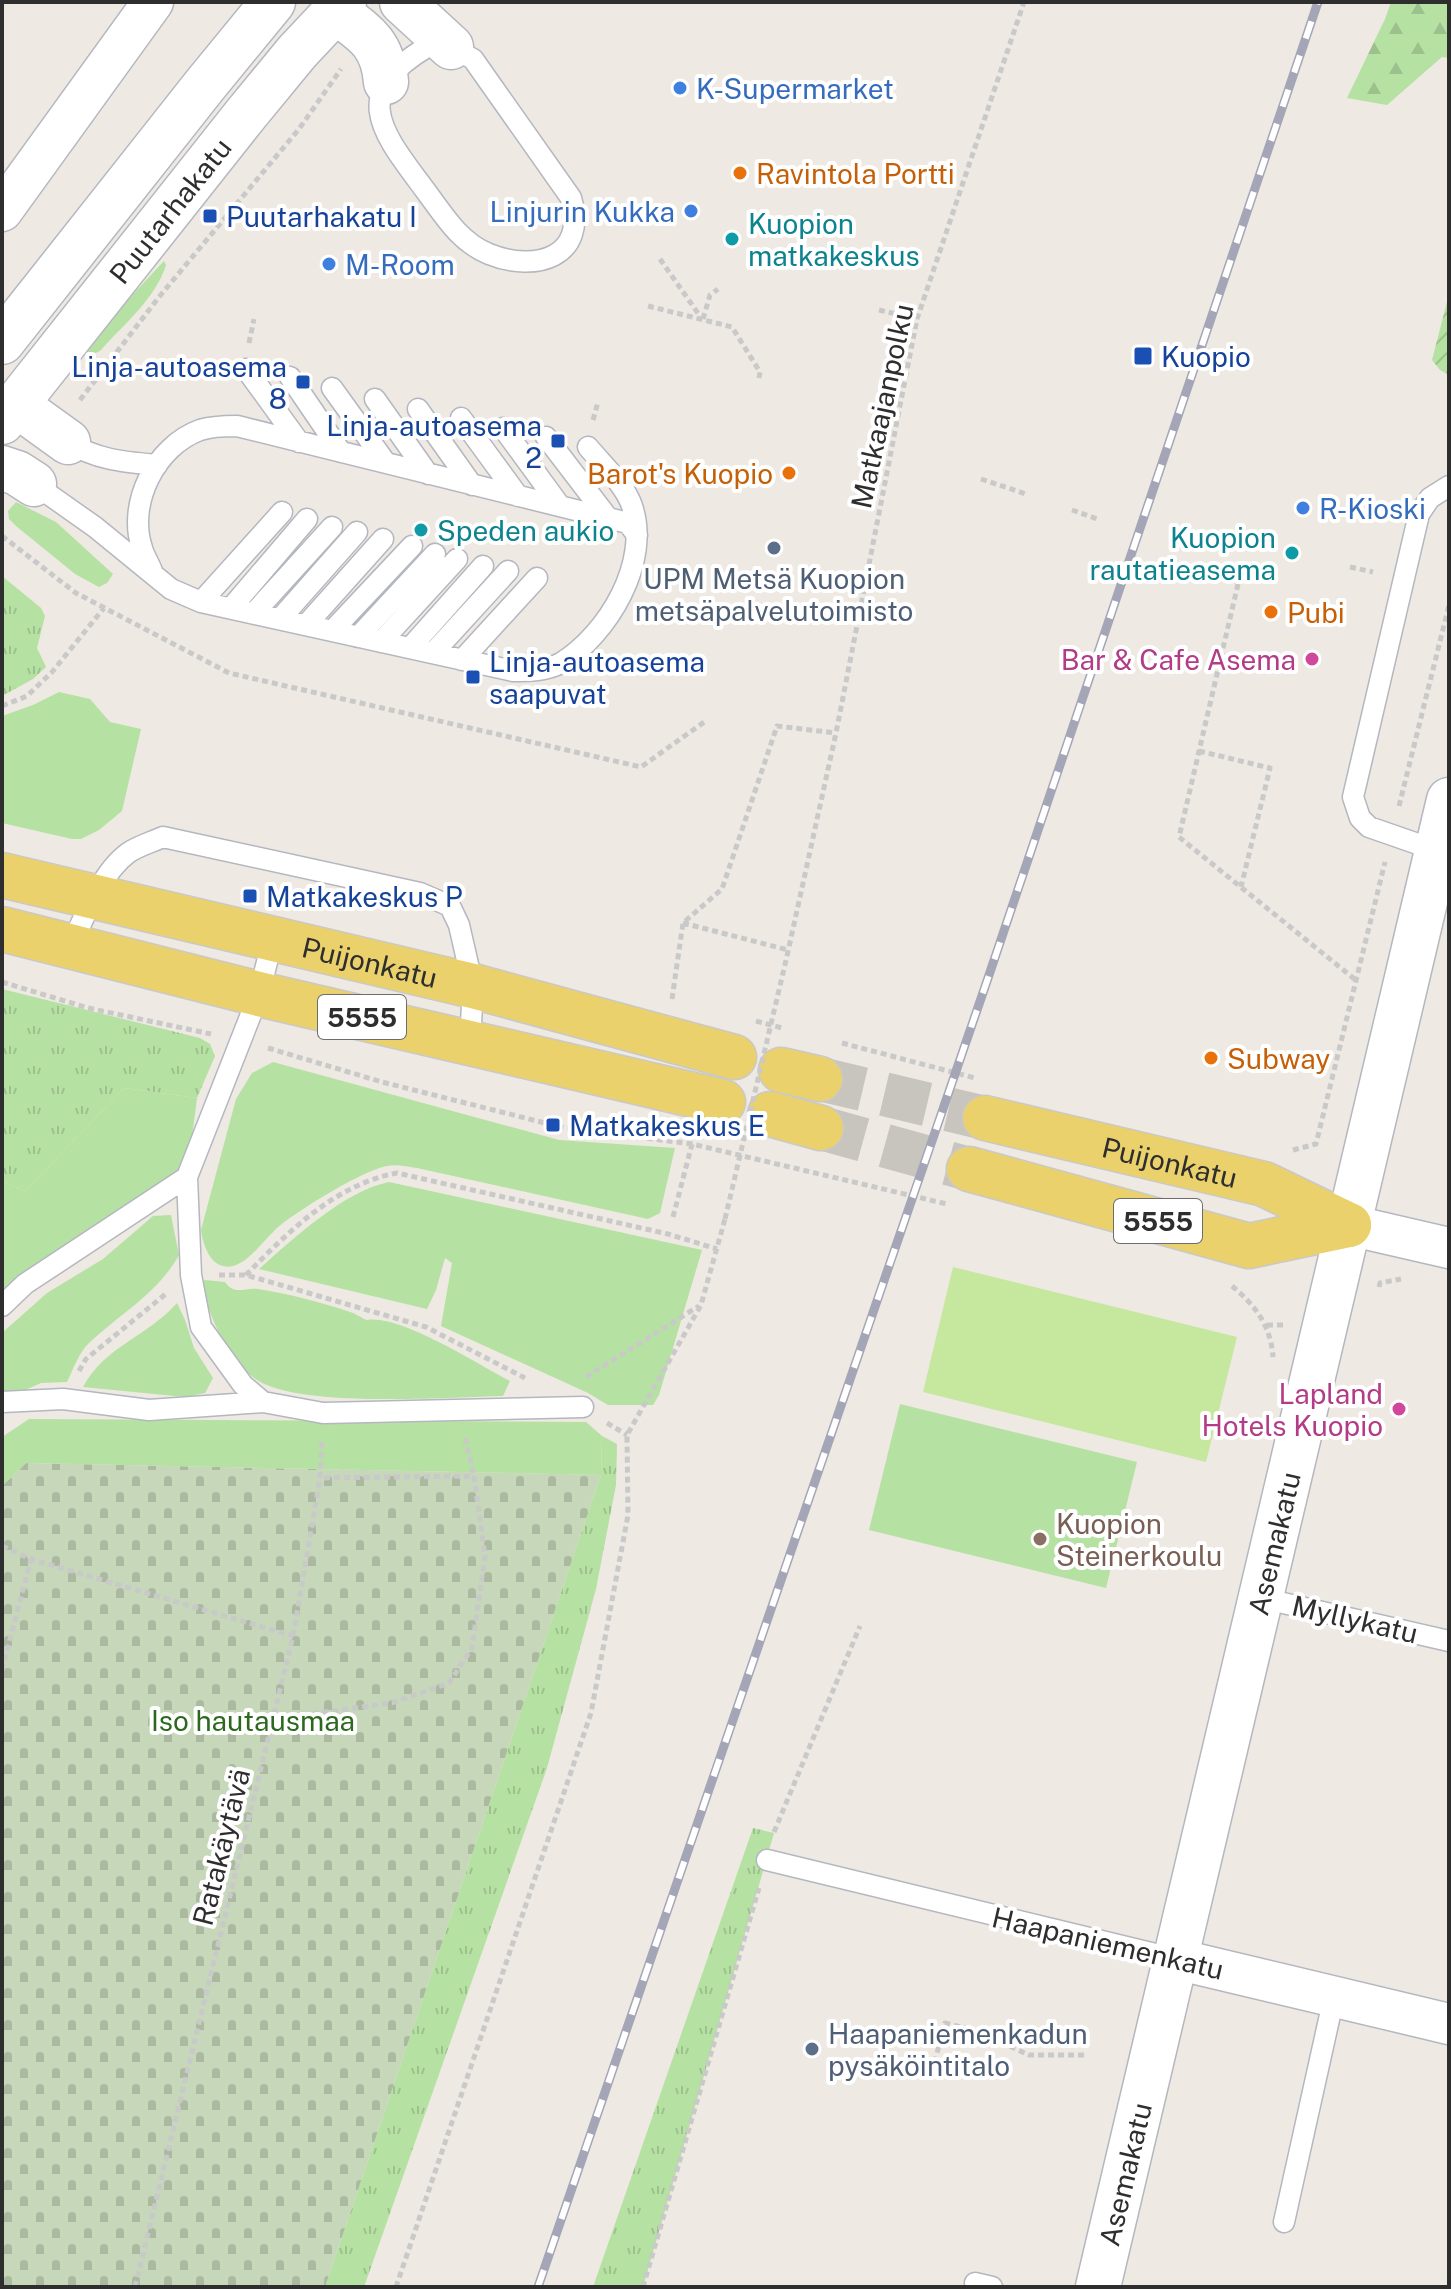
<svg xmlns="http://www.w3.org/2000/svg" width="1451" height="2289" font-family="'Public Sans',sans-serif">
<defs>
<pattern id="grass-tufts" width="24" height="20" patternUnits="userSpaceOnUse" patternTransform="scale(2)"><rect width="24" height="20" fill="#b5e1a2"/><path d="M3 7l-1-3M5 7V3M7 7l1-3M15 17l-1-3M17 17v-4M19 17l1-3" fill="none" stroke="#9cc18c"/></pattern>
<pattern id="forest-firs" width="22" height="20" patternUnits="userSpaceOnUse" patternTransform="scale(2)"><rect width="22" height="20" fill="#b5e1a2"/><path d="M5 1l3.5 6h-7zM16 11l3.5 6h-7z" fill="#9cc18c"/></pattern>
<pattern id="cemetery-stones" width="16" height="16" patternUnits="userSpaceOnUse" patternTransform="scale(2)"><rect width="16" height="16" fill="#c7d7ba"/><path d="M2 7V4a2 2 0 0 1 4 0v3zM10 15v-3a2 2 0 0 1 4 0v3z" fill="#abb9a0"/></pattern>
<pattern id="garden-furrows" width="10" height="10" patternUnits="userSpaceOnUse" patternTransform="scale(2)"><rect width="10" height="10" fill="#b5e1a2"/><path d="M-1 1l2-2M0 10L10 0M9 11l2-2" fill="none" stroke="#9cc18c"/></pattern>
</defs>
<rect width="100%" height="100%" fill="#eee9e2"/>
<path fill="url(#grass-tufts)" d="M2,576L41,608L45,616L37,648L46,667L33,679L2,696Z
M2,989L200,1038L210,1044L215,1056L197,1098L124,1088L25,1191L2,1181Z
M602,1436L617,1444L616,1485L596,1589L547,1768L364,2287H325L601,1475Z
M753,1828L774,1833L643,2287H593Z"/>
<path fill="url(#forest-firs)" d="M1391,2H1449V58L1442,57L1387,105L1347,98L1385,19Z"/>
<path fill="url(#cemetery-stones)" d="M26,1463L601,1475L325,2287H2V1486Z"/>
<path fill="#b5e1a2" d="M164,261L166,265C156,298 124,324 101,350C93,355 90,356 82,349Z
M16,502L56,522L113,574L107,583L99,587L75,574L16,526L9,519L8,511Z
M59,692L90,699L110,722L141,729L122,811L99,830L81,839H72L2,823V716L33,705Z
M273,1062L559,1140L675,1148L660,1213L648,1219L417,1168C408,1167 396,1164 387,1166C363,1170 293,1213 275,1230C263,1241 249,1262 233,1266C211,1271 203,1245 201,1230L236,1099L252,1073Z
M124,1088L197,1098L187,1177L2,1306V1181L25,1191Z
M389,1182L702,1250L659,1395L653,1405H608L588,1393L441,1326L452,1263L445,1258L436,1290L427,1309L259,1269C293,1239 344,1191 389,1182Z
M171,1215L179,1255C158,1293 120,1314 89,1343C79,1352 73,1370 67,1382L41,1383L14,1395L2,1393V1333L47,1293L103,1259L153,1216Z
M205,1280L225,1282C235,1296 244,1287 258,1289C289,1294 321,1302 350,1312C357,1314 361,1318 367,1320C400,1314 479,1365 510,1381L503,1396C448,1397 295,1409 254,1378C225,1356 211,1317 200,1284Z
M177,1303L185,1320L194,1348L213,1378L205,1393L185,1397L83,1387C105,1346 147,1337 177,1303Z
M900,1404L1137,1462L1106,1588L869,1530Z
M29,1419L586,1422L602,1436L601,1475L26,1463L2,1486V1437Z"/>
<path fill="url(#garden-furrows)" d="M1449,294V375L1440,370L1432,360Z"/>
<path fill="#c6e79e" d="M953,1267L1237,1337L1206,1462L923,1392Z"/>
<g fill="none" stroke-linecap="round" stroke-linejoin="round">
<path stroke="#c8c4be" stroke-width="44" stroke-dasharray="44 22" stroke-linecap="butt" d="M820,1079L985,1118
M821,1128L969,1169"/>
<g stroke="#b5b7c0" stroke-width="23">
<path id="service" d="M427,47H451L473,59L571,198C588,257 536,273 489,254C459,242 443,214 425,190C382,132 348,94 427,47Z
M246,369L299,442
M290,377L341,452
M332,388L386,463
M375,399L428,474
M418,409L472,485
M461,418L518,496
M503,428L560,506
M546,437L608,518
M68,442C97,460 124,462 157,465
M34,484L95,527L171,589L201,602L513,671C529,671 546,671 561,663C608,634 651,562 632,506C625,485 603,465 588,447
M152,571C149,563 144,556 142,548C127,503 156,446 200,430C212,426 225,426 237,426L628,523L637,535
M201,602L282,512
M231,608L307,519
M254,613L332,527
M280,619L357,532
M306,625L383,539
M332,631L412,546
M358,637L435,554
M381,642L457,559
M410,648L483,566
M433,653L508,571
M462,660L537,578
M1441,852L1369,827L1360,818L1353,797L1419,514L1430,498L1449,486
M71,946C84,917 102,872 128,853C138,846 152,842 163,837L420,893L450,906L459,925L473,986L470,1042
M187,1177L191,1275L201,1327L243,1385L263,1402L323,1413L583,1407
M2,1306L25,1284L187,1177L259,994L273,938
M2,1402L63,1399L149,1410L263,1402
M1261,1598L1449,1641
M767,1860L1176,1959
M1284,2222L1334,1997
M975,2283L992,2287"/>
</g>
<g stroke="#b5b7c0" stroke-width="43">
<path id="minor" d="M2,211L153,2
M1349,1225L1449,1248
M1176,1959L1449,2024"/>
</g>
<g stroke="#b5b7c0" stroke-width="47">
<g id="secondary">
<path d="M334,2L336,12C365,33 383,43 386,82"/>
<path d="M402,2L451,47"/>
<path d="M2,342L205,85L273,2"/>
<path d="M2,407L25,411L68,442"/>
<path id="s1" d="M2,422L246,114L297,52L344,2"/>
<path d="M2,468L17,473L34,484"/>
<path id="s2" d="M1098,2287L1449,800"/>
</g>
</g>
<g stroke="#c9c9c9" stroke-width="47">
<g id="primary">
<path id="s3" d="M2,875L473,986L734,1057"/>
<path d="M2,929L259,994L723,1102"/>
<path d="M781,1070L820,1079"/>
<path d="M770,1114L821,1128"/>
<path id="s4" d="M985,1118L1264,1184L1349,1225"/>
<path d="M969,1169L1249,1246L1349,1225"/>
</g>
</g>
<path stroke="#c9c9c9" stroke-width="5" stroke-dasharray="6 4" stroke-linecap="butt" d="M660,259L702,319
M648,306L732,327L760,372L759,378
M879,310L917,319
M703,319L710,295L718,289
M249,343L254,319
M80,400L159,297L299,129L341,69
M593,420L598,402
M981,479L1026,494
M1072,510L1100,520
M2,536L76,593L229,673L641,767L707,720
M1350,567L1373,572
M1238,584L1179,837L1357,981
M2,706L27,696L52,672L104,608
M1199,751L1270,768L1241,887
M1399,806L1449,605
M683,923L788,950
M787,956L836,733L917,319L1024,2
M2,982L88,1008L211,1034
M672,999L683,923L722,889L777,726L836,733
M756,1021L782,1028
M842,1043L975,1078
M268,1048L382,1082L561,1127L692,1144L947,1204
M1293,1150L1316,1144L1385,862
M673,1217L692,1144
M219,1275H246L426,1327L525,1378
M246,1275C288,1232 336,1184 397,1173L668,1234L717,1249
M1232,1286C1255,1305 1271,1326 1273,1357
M1379,1287L1380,1283L1401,1279
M1267,1325H1286
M79,1371L86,1359L167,1293
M586,1377L699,1306
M607,1423L627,1435
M465,1438L474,1476
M2,1546L31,1559L293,1636
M2,1670L31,1559
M273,1719L392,1703L449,1683L472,1648L485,1556L474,1476L320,1478
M774,1832L860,1626
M932,2072L945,2023L974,2030L1029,2055H1087
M135,2287L293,1636L320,1478L322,1441
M396,2287L591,1713L628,1515L627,1435L701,1305L725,1219
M643,2287L759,1888"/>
<use href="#service" stroke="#fff" stroke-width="20"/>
<use href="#minor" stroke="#fff" stroke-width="40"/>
<use href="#secondary" stroke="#fff" stroke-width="44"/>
<use href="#primary" stroke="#ead16b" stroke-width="44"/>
<g stroke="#a4a6b7" stroke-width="9">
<path id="rail" d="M538,2287L987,981L1318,2"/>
</g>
<use href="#rail" stroke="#fff" stroke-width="6" stroke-dasharray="18" stroke-linecap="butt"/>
<path stroke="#c9c9c9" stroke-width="5" stroke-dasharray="6 4" stroke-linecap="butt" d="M725,1219L787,956"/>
</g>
<g fill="#3f7fe0" stroke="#fff" stroke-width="3">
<circle cx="680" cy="88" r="8"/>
<circle cx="691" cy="211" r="8"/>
<circle cx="329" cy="264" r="8"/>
<circle cx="1303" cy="508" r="8"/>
</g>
<g fill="#e8710a" stroke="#fff" stroke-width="3">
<circle cx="740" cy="173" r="8"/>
<circle cx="789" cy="473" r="8"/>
<circle cx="1271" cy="612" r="8"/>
<circle cx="1211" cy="1058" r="8"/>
</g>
<g fill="#1a4fb4" stroke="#fff" stroke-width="3">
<rect x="202" y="208" width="16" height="16" rx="4"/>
<rect x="1133" y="346" width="20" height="20" rx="4"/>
<rect x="295" y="374" width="16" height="16" rx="4"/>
<rect x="550" y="433" width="16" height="16" rx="4"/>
<rect x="465" y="669" width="16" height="16" rx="4"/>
<rect x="242" y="888" width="16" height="16" rx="4"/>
<rect x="545" y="1117" width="16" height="16" rx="4"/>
</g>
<g fill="#0f9aa8" stroke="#fff" stroke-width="3">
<circle cx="732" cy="239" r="8"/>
<circle cx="421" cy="530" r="8"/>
<circle cx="1292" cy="553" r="8"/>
</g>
<g fill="#5c6f8a" stroke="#fff" stroke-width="3">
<circle cx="774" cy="548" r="8"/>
<circle cx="812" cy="2049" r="8"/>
</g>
<g fill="#d1479c" stroke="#fff" stroke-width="3">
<circle cx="1312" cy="659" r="8"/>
<circle cx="1399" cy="1409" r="8"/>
</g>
<circle fill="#8d6e63" stroke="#fff" stroke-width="3" cx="1040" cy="1539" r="8"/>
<g text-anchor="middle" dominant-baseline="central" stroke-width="8" stroke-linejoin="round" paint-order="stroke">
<g fill="#fff" stroke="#6d6d6d" stroke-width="2">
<rect x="318" y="995" width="88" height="44" rx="6"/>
<rect x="1114" y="1199" width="88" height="44" rx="6"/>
</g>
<g font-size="26" font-weight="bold" fill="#2e2e2e">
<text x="362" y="1017">5555</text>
<text x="1158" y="1221">5555</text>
</g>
<g font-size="28" fill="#366cbe" stroke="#fff" text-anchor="start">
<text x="696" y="88">K-Supermarket</text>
<text x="675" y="211" text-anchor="end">Linjurin Kukka</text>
<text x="345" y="264">M-Room</text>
<text x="1319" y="508">R-Kioski</text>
</g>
<g font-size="28" fill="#c56008" stroke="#fff" text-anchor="start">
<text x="756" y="173">Ravintola Portti</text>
<text x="773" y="473" text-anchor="end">Barot's Kuopio</text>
<text x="1287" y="612">Pubi</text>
<text x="1227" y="1058">Subway</text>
</g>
<g font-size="28" fill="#2e2e2e" stroke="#fff">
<text stroke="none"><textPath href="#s1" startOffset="270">Puutarhakatu</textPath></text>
<text transform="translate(882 406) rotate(-78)">Matkaajanpolku</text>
<text stroke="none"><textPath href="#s3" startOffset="378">Puijonkatu</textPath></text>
<text stroke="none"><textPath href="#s4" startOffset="190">Puijonkatu</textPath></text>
<text stroke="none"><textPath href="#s2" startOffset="764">Asemakatu</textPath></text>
<text transform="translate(1355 1619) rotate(13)">Myllykatu</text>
<text transform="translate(221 1847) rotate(-76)">Ratakäytävä</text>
<text transform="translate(1108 1943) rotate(13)">Haapaniemenkatu</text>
<text stroke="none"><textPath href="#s2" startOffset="116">Asemakatu</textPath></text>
</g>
<g font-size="28" fill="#164399" stroke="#fff" text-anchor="start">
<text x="226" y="216">Puutarhakatu I</text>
<text x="1161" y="356">Kuopio</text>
<text x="287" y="366" text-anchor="end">Linja-autoasema<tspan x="287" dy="32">8</tspan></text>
<text x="542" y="425" text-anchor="end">Linja-autoasema<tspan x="542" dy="32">2</tspan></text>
<text x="489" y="661">Linja-autoasema<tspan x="489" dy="32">saapuvat</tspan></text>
<text x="266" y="896">Matkakeskus P</text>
<text x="569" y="1125">Matkakeskus E</text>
</g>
<g font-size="28" fill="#0d838f" stroke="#fff" text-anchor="start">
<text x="748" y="223">Kuopion<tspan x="748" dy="32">matkakeskus</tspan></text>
<text x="437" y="530">Speden aukio</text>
<text x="1276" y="537" text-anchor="end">Kuopion<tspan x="1276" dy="32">rautatieasema</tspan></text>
</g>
<g font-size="28" fill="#4e5e75" stroke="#fff">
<text x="774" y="578">UPM Metsä Kuopion<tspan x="774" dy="32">metsäpalvelutoimisto</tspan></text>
<text x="828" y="2033" text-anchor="start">Haapaniemenkadun<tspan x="828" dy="32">pysäköintitalo</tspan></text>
</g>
<g font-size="28" fill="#b23c85" stroke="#fff" text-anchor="end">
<text x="1296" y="659">Bar &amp; Cafe Asema</text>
<text x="1383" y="1393">Lapland<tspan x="1383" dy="32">Hotels Kuopio</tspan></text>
</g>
<g font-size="28" fill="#785e54" stroke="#fff" text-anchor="start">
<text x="1056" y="1523">Kuopion<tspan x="1056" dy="32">Steinerkoulu</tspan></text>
</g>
<g font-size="28" fill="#2c691f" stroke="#fff">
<text x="253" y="1720">Iso hautausmaa</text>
</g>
</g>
<rect width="1451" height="2289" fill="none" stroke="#2e2e2e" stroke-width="8"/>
</svg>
